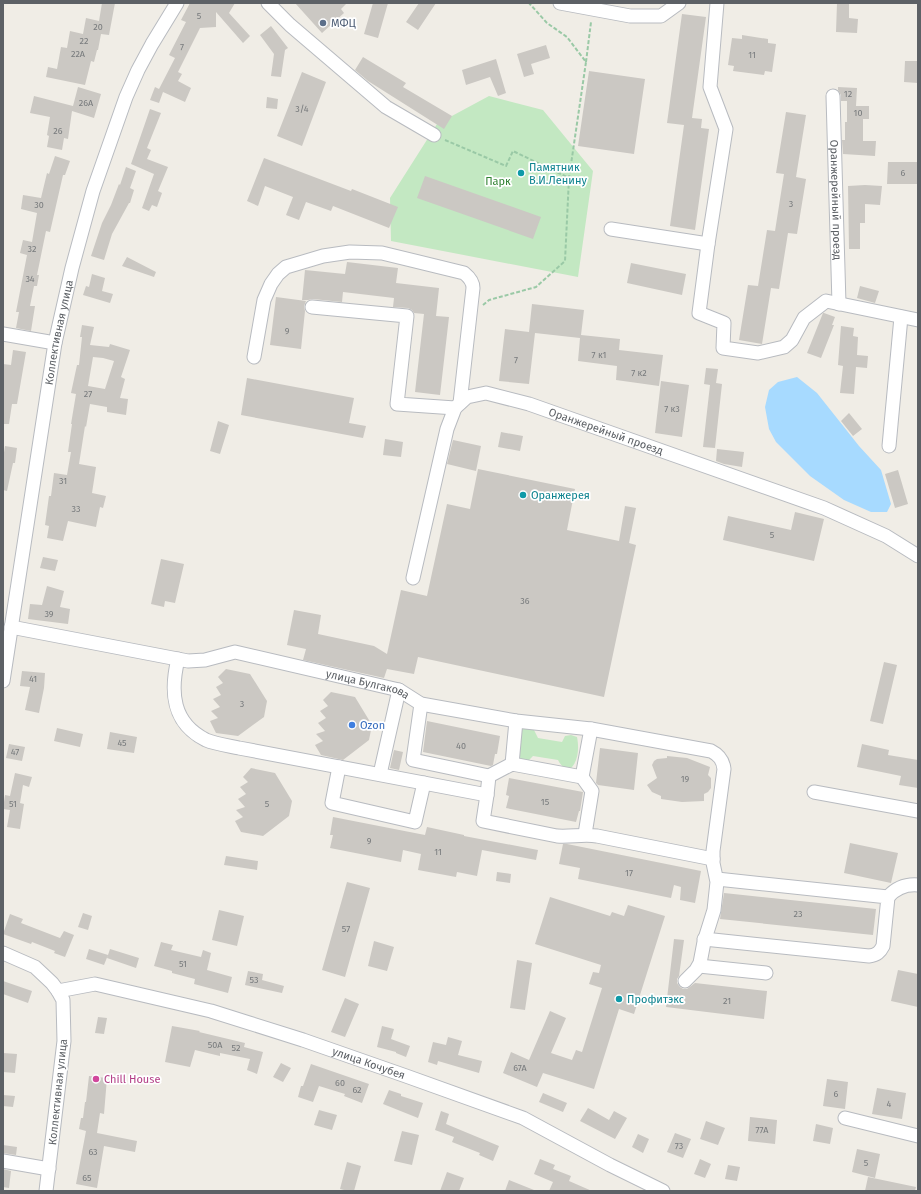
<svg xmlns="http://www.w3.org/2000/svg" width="921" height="1194" font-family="'Fira Sans',sans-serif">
<rect width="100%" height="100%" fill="#f0ede6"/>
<path fill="#c3e8c2" d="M489,96L543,110L593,171L578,277L391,241L390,198L437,124Z
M527,727L534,730L538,738L562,742L565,736L571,735L577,737C579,747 579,761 570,769C564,768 561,766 558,760L533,756L527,762L518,759L520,733L523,728Z"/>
<path fill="#a7daff" d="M797,377L817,393L859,446L881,470L891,504L887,512H871L844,500L810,476L776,442L769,429L765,407L769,390L778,382Z"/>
<path fill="#cbc8c3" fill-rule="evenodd" d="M102,3H115L109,35L101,34L98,50H97L94,62L91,61L85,85L46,77L48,67L57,69L61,47L67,48L70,31L83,34L86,18L99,21Z
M190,3H235L229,13L250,36L243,43L216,12V27L200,28L178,72L182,74L178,81L191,88L185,102L163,92L159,103L150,100L155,87L159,89L175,58L169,55L186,22L181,20Z
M295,3H347L341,9L344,13L322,33Z
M373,3H388L378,38L364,34Z
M419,3H436L418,30L406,22Z
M837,3H849V18L858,19L857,33L836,32Z
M682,14L706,17L692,118L702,119L701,128L709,129L695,230L670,226L684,125L667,123Z
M271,26L288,48L285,50L281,77L271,76L274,54L260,35Z
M742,35L768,39V43L776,44L772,72L765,71L764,75L733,71L734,66L728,65L732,38L742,39Z
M546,45L550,58L531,64L534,74L524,77L517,54Z
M363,57L406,83L403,87L452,116L444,129L368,81L355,70Z
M496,59L506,93L498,96L490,77L466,85L462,70Z
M905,61H918V83L904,82Z
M589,71L645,79L634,154L578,146Z
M302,72L326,82L302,146L277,136Z
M78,87L101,94L94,118L72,111L68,139L64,138L62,150L47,147L49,136L47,135L50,117L30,113L34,96L73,106Z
M838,87L857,88L856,106H869V119H863V141H876L875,156L843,154L842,140H845V122H847V101H841V95L838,90Z
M267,97L278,99L277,109L266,108Z
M150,109L161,113L147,148L151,150L147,159L168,167L158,191L162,193L157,207L152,205L149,211L142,208L154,174L131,164Z
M786,112L806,115L796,177L806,179L797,234L788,233L779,289L771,288L762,344L739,340L748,285L758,286L767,230L775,231L784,174L776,173Z
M55,156L70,161L65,175H63L50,232L46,231L37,275H39L37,286H34L30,306H35L31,331L16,328L19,312H16L27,255L20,253L23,240L32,242L37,213L21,209L23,195L41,198L47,173L49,174Z
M264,158L351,191L352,189L398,207L389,228L333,206L331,211L306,202L299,220L286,215L293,197L265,186L258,206L247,201Z
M888,162H918V184H887Z
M126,167L136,171L130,188L134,190L130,203H129L112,234L104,260L91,256L102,223L111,205L119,184L120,185Z
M425,176L541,217L533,239L417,198Z
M865,185L882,186L880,205L865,204V223H860V249H849L848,186Z
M127,257L156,272L154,277L122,266Z
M347,262L398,268L396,283L439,288L436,316L449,317L440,395L415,392L424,314L414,313L412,310L408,308L393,307L394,298L343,292L342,302L313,299L308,300H302L305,270L345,274Z
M631,263L686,274L682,295L627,283Z
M92,274L105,278L102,291L113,294L110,303L83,295L86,286L89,287Z
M860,286L879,291L875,303L857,298Z
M276,297L306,301L304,306L305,311L301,349L270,345Z
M532,304L584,310L581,335L620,339L619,350L663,355L659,386L616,380L617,366L578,361L580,338L535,333L529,384L499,381L505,329L529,332Z
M823,313H824L835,317L832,325H834L821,358L807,353Z
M82,325L94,327L90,345L109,347L110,344L130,350L121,377L125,379L120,398L128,399L126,415L107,412V407L90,404L86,427L85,426L79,464L96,467L92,493L106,496L103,508L100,507L96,527L68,521L63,541L47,538L49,526L45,525L49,496H51L54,473L67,475L71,452H68L72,424H71L76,394L71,393L77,365H79L82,337H80ZM93,357L103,358L114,361L105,389L88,386Z
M841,326L854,328L853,336L858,337L857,355L868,356L867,368L856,367L854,394L840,393L843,366L838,365Z
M13,350L26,352L17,404H12L9,424H3V364L11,365Z
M706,368L718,369L716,383L722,384L715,448L703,447L710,385L704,384Z
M247,378L354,398L349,423L366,426L363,438L241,415Z
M661,381L689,385L682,437L655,433Z
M849,413L862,429L853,436L841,421Z
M218,421L229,425L220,454L210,451Z
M501,432L523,436L520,451L498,447Z
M385,439L403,442L401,457L383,455Z
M453,440L481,446L476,471L447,464Z
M5,446L17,448L15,463H13L7,491L3,490V459Z
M717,449L744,452L742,467L724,464L716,461Z
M478,469L575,489L567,530L619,541L625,506L636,508L629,543L636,545L604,697L418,657L414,674L387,669L384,678L303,660L306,649L287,645L294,610L321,615L318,634L374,646L387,654L401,590L427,596L447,504L470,509Z
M898,470L908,504L895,508L885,474Z
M795,512L824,519L814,561L723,540L728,516L791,530Z
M43,557L58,560L55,571L40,568Z
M161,559L184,564L175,603L165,601L164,607L151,604Z
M47,586L64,591L60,607L70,609L68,624L28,619L30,604L42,605Z
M884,662L897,665L883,724L870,721Z
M226,669L250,674L267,701L264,717L238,736L216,733L210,721L218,718L211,711L220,707L213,699L221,695L216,687L223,683L218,677Z
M22,671L45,673L44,688L39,713L25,710L30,687L20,686Z
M331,692L355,697L372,725L369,740L343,760L321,755L315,745L323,741L316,734L325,731L318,723L326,718L320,711L328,706L323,700Z
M427,721L500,736L497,754H495L493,765L491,766L423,752Z
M57,728L83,734L80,747L54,741Z
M110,732L137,737L134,753L107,749Z
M9,744L25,747L22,761L6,758Z
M862,744L889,750L888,755L918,760V788L899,785L901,776L857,767Z
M600,748L638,753L634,790L598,785L596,783Z
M394,750L403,752L399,770L390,768Z
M667,756L687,758L710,767L708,775L711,778V788L708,792L704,794V801L682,802L661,799V796L652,792L647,785L657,778L652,765L654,761L657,759L667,758Z
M251,768L275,773L292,801L289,816L263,836L241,832L235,821L243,817L236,810L245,807L238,799L246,794L240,787L248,782L243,777Z
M15,773L32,777L29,787L23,785L20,803L24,804L20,829L7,827L10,810L3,809L5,795L10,796Z
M509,778L583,792L580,811H579L576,822L506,808L509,796L506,795Z
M333,817L425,835L427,827L464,835V836L538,850L536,860L482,850L477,876L457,872L456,877L418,870L421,854L403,850L401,862L330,848L333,835H330Z
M850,843L898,853L891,883L844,873Z
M563,844H567L701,871L695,903L680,900L681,887L674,885L671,898L578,879L580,868L559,864Z
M226,856L258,861L257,870L224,865Z
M497,872L511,874L510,883L496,881Z
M347,882L370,888L345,977L322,970Z
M724,893L876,909L873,935L720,919Z
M550,897L610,916L612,912L624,916L628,905L665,916L634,1014L619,1009L594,1089L543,1073L537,1087L503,1073L511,1052L529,1060L550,1011L566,1018L551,1053L572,1060L576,1050L582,1052L602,988L589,984L593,972L599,973L601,965L535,944Z
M219,910L244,916L237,946L212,940Z
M83,913L92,916L88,930L78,927Z
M10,914L23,919L21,923L60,938L64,931L74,935L65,957L54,953L55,951L32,942L31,944L3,934Z
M674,939L684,940L679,976L677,979V983L680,987L683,989H687L695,983L767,991L764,1019L666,1007Z
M374,941L394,947L387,971L368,966Z
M161,942L173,945L171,950L201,957L203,950L211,953L207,970L232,977L228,993L194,984L195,979L172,973V971L154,966Z
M89,949L108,955L104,965L86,959Z
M110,949L139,958L136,968L107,958Z
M517,960L532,963L525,1010L510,1008Z
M898,970L918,974V1007L891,1001Z
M248,971L263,974L262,980L284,986L282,993L245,985Z
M3,981L32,991L28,1003L3,994Z
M345,998L359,1004L345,1037L331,1032Z
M98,1017L107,1018L104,1034L95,1033Z
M172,1026L200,1031L199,1032L245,1043L244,1047L263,1052L257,1074L247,1070L250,1059L220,1053V1056L195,1050L190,1067L165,1062Z
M382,1026L394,1029L391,1039L410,1046L406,1057L396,1053V1052L377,1047Z
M448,1037L462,1041L458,1055L482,1061L479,1073L438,1061L437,1065L428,1062L433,1042L446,1045Z
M3,1053L17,1054L15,1073L3,1072Z
M281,1063L291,1068L283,1082L273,1077Z
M311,1064L369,1084L362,1103L344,1096L345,1094L319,1086L313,1102L298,1097L301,1086H303Z
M89,1076L107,1078L104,1114L100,1113L97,1133L137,1141L135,1152L104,1146L97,1188L76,1184L86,1131L79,1129L81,1118H83L85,1102H86Z
M827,1079L848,1082L845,1109L823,1106Z
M877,1088L906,1093L902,1119L872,1114Z
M389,1090L401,1094V1096L423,1103L418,1118L383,1104Z
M543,1093L567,1103L563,1112L539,1102Z
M3,1095L15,1096L13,1107L3,1106Z
M588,1108L609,1120L614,1111L627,1118L615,1139L580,1121Z
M319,1110L337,1115L332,1130L314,1125Z
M441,1111L449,1114L446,1124L499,1146L493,1161L479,1155L480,1153L452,1142L454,1137L435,1130Z
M750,1117L777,1120L775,1144L748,1141Z
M706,1121L725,1128L718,1145L700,1139Z
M816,1124L833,1128L830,1144L813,1141Z
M402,1131L419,1135L412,1165L394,1161Z
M675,1133L691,1139L683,1158L667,1152Z
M638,1134L649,1139L643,1153L632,1147Z
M3,1145L17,1147L16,1155L3,1153Z
M857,1149L880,1154L875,1178L852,1172Z
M540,1159L555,1165L553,1169L571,1176L569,1181L592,1191H549L553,1182L534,1174Z
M700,1159L711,1164L705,1178L694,1174Z
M347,1162L361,1166L354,1191H348L340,1189Z
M728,1165L740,1167L737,1181L725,1179Z
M3,1169L11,1171L9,1188L3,1187Z
M447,1172L464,1178L459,1191H440Z
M868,1177L916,1187L915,1191H865Z
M509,1180L534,1190V1191H505Z"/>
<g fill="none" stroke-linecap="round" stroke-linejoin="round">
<g stroke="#b8bbc0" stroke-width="15">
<g id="minor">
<path d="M268,3L290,25L386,107L434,135"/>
<path d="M560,3L630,16H661L679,3"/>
<path d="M717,3L710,87L726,129L708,244L699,313L724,323L723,348L758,353L784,347L792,340L804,318L826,301L918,320"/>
<path id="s1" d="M833,96L839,304"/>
<path d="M611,229L708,244"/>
<path d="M312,307L407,316L397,404L455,408"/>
<path d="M3,334L55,343"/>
<path d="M254,357L264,300L271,284L278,274L286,267L323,256L350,252L382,253L464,273C469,277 473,281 473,288L460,403"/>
<path d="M889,446L901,317"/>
<path id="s2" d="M413,578L447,429L455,408L467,397L486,393L529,404L824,508L886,536L918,556"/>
<path id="s3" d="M11,627L188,661L205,660L235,652L399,690L421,704L516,721L591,729L711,751C719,755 723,760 724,769L713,851V863L717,882L714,910L704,942L700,963L696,970L685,981"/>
<path d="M178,659C170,692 172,723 206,740C215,744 230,746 239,748L487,795L489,776L512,764L582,777"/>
<path id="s4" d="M3,681L55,343L72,268L93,191L126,97L138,70L152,44L177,3"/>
<path d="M421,704L413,760L489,776"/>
<path d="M512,764L516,721"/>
<path d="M339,767L332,803L415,822L424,783"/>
<path d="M380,774L399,690"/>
<path d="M814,792L918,811"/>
<path d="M487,795L483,821L557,836C571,837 584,834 597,836L713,859"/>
<path d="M585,834L592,791L582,777L591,729"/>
<path d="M888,897C896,888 906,884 918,885"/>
<path d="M704,939L869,956C877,955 880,952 883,946L888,897L717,879"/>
<path d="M3,953L35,967L52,983L58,991L63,1000L64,1041L46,1191"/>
<path d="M699,966L766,973"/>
<path id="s5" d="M58,991L95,984L211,1011L303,1040L406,1076L523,1118L610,1165L663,1191"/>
<path d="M845,1118L918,1136"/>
<path d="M3,1161L49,1169"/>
</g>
</g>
<path stroke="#9ac9a6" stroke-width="2" stroke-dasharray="4 2" stroke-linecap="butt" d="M586,62L591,22
M445,140L506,166L513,151L569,178L586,62L567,37L547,23L529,3
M483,305L489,300L536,287L565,261L569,178"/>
<use href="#minor" stroke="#fff" stroke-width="13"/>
</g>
<circle fill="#5c6f8a" stroke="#fff" stroke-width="1.5" cx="323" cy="23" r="4"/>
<g fill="#0f9aa8" stroke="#fff" stroke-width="1.5">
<circle cx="521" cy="173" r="4"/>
<circle cx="523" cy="495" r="4"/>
<circle cx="619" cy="999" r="4"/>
</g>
<circle fill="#3f7fe0" stroke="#fff" stroke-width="1.5" cx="352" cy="725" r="4"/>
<circle fill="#d1479c" stroke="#fff" stroke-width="1.5" cx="96" cy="1079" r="4"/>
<g text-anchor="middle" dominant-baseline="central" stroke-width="3.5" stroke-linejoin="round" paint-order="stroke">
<g font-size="9" fill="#787b7d">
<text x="199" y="16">5</text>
<text x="98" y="27">20</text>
<text x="84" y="41">22</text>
<text x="182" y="47">7</text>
<text x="78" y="54">22А</text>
<text x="752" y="55">11</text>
<text x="848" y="94">12</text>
<text x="86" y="103">26А</text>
<text x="302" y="109">3/4</text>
<text x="858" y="113">10</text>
<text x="58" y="131">26</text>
<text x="903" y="173">6</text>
<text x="791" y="204">3</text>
<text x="39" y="205">30</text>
<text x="32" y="249">32</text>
<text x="30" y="279">34</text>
<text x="287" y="331">9</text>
<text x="599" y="355">7 к1</text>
<text x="516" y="360">7</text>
<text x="639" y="373">7 к2</text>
<text x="88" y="394">27</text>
<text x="672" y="409">7 к3</text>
<text x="63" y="481">31</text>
<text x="76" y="509">33</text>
<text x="772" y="535">5</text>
<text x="525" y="601">36</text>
<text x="49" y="614">39</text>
<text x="33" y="679">41</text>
<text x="242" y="704">3</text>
<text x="122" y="743">45</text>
<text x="461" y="746">40</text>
<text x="15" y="752">47</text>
<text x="685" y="779">19</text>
<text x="545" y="802">15</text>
<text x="13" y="804">51</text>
<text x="267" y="804">5</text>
<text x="369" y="841">9</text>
<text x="438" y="852">11</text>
<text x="629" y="873">17</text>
<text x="798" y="914">23</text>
<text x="346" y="929">57</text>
<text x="183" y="964">51</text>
<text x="254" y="980">53</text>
<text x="727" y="1001">21</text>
<text x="215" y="1045">50А</text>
<text x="236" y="1048">52</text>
<text x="520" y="1068">67А</text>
<text x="340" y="1083">60</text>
<text x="357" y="1090">62</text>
<text x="836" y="1094">6</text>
<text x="889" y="1104">4</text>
<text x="762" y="1130">77А</text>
<text x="679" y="1146">73</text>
<text x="93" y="1152">63</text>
<text x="866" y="1163">5</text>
<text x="87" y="1178">65</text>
</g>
<g font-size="11" fill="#4e5e75" stroke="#fff" text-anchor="start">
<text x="331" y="23">МФЦ</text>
</g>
<g font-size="11" fill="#0d838f" stroke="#fff" text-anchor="start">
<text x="529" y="167">Памятник<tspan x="529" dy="13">В.И.Ленину</tspan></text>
<text x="531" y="495">Оранжерея</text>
<text x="627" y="999">Профитэкс</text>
</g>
<g font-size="11" fill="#318233" stroke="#fff">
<text x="498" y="181">Парк</text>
</g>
<g font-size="11" fill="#5d6166" stroke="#fff">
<text stroke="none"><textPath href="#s1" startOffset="104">Оранжерейный проезд</textPath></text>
<text stroke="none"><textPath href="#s4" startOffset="353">Коллективная улица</textPath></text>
<text stroke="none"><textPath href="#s2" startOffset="337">Оранжерейный проезд</textPath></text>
<text stroke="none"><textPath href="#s3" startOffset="365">улица Булгакова</textPath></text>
<text stroke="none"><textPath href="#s5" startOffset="323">улица Кочубея</textPath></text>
<text transform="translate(58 1092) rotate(-84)">Коллективная улица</text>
</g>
<g font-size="11" fill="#366cbe" stroke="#fff" text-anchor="start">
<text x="360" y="725">Ozon</text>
</g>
<g font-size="11" fill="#b23c85" stroke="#fff" text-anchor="start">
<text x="104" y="1079">Chill House</text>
</g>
</g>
<rect width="921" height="1194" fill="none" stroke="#5d6166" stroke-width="8"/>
</svg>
